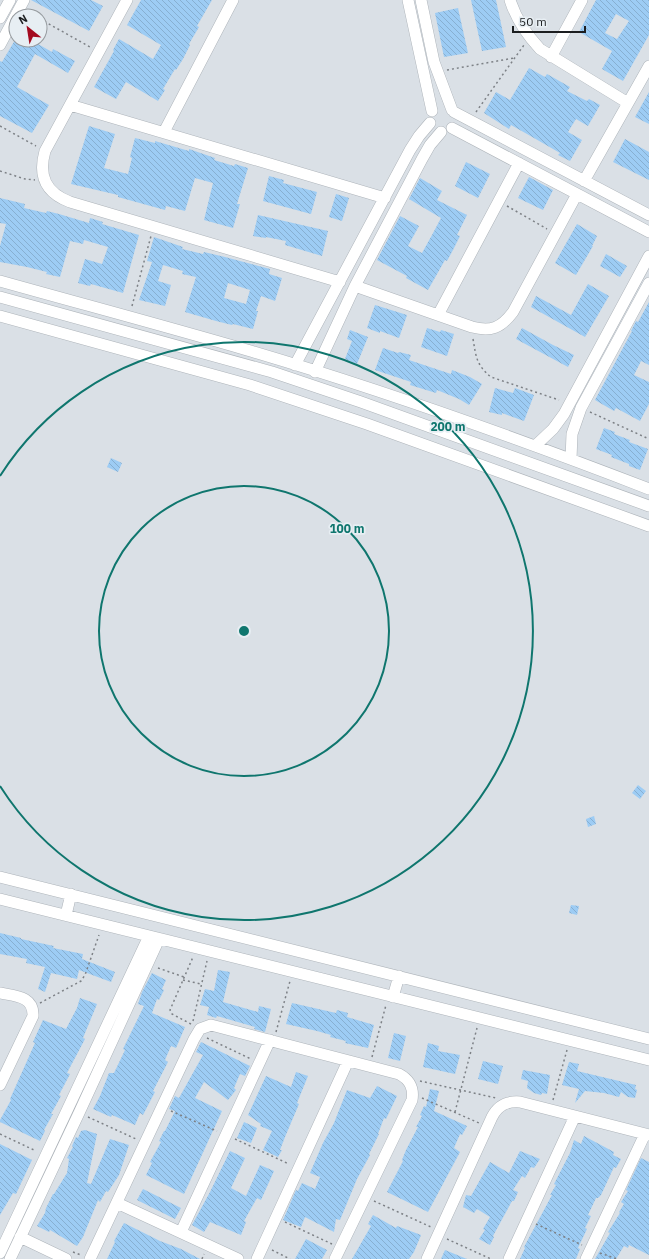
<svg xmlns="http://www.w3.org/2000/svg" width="649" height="1259" font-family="'IBM Plex Sans',sans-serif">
<defs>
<pattern id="building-back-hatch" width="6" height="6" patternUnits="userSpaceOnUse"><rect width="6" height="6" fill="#9dccf4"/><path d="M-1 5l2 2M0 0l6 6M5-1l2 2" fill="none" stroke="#87afd1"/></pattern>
</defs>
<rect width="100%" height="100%" fill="#dae0e6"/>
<path fill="url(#building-back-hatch)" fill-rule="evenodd" d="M31,0H91L103,6L89,31Z
M141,0H212L197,26L199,27L189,44L190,45L183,59L176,70L175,69L163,89L165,90L158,101L126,82L116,99L94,87L114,51L113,50L119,39L153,59L161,45L127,25Z
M471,0H496L506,47L482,51Z
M596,0H649V35L623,81L602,69L612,51L579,32ZM616,14L629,21L617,39L605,33Z
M458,8L468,53L444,57L435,13Z
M15,40H31L52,52L53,49L75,61L68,73L35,54L17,87L49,105L32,133L0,116V61L2,62Z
M529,68L545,77L547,74L570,87L567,91L587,101L589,99L600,105L588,126L576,119L568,132L582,140L570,161L558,155L560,153L527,134L511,125L509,129L484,113L496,92L510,100Z
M649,92V124L635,117Z
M89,126L115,134L104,168L128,174L132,158L130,157L135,138L155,143V141L189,151V149L215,158L214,160L234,166L235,164L248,168L237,204H240L233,228L204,220L213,183L195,178L185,211L166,206L165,210L118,197V195L71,184Z
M625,139L649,152V180L613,162Z
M466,162L490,174L478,198L455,186Z
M269,176L284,180L283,183L317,192L311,214L263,201Z
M529,177L553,190L543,210L518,198Z
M420,178L442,191L437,200L467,215L457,235L460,236L453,250L447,261L445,260L428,290L406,278L407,276L377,260L400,216L419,226L408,246L422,253L432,235L441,218L409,199Z
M336,194L349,198L342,221L329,217Z
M0,198L25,204L24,208L46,213L47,211L59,214L89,223L90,218L103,222L102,224L139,235L123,293L91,284L90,286L78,283L85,259L102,264L108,247L84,240L83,244L70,241L60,277L46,274L47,272L27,267L0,262V246L6,224L0,223Z
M258,215L328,231L322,256L285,245L286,241L266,237V238L253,236Z
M577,224L597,236L592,246H593L576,275L555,263Z
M154,237L183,247L182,249L203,254L204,252L225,257L270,269L269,274L282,278L275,301L261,296L256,311H258L253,329L233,324L232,325L216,321L185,312L196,277L182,274L183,271L163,265L158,281L171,285L165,306L139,300L152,262L147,261ZM228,283L250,290L246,304L224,298Z
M606,254L627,266L620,277L600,266Z
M588,284L609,296L585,337L531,307L536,296L571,315Z
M649,302V365L641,361L634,375L649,382V404L640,421L616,408L614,411L595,400L632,331H631L636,321L638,322Z
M375,305L407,315L399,338L380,331V333L367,328Z
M427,328L440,332L441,330L454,334L447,356L421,347Z
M522,328L553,345L574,355L568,367L516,339Z
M350,330L368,337L357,364L345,359L352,341L347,339Z
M383,348L398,353L399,352L411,355L409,360L451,374L452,370L470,377L482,384L469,405L459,399L437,390L436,393L410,385L411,382L375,370Z
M495,388L513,393L515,388L534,395L524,421L502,413V415L489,412Z
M604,428L615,432L614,434L630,440L629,442L648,449L640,470L629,466V464L611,457L612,455L596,449Z
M111,458L122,463L118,472L107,467Z
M638,785L646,791L640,799L632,793Z
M594,816L596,824L588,827L586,819Z
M571,905L579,906L577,915L569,913Z
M0,933L21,938V939L54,946L53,948L83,954L82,959L115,972L111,982L79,970L77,979L51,973L45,992L38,989L45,967L26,963L27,959L0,954Z
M218,970L230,972L223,1002L258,1012L259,1006L271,1009L265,1032L254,1029L255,1027L217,1016L216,1018L207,1015L209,1007L200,1005L205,989L214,991Z
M152,973L166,980L162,989L164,990L159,1000L157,999L152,1013L185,1027L176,1048L171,1046L165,1060L168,1062L153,1091L155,1092L143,1115L140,1113L135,1125L112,1115L111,1117L93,1109L100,1096L109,1073H114L125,1050L123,1049L144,1006L138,1004L142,992Z
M80,998L97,1004L83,1038L85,1039L67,1073L70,1074L59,1095L61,1096L51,1114H53L44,1130L45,1131L40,1141L0,1122V1120L11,1100L10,1099L35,1043L33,1042L43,1020L66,1029L77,1008Z
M292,1003L336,1013L337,1010L348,1013L347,1017L374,1025L368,1048L345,1043L346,1041L330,1037L331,1035L317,1031L286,1024Z
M394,1033L406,1036L400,1061L388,1058Z
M201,1042L250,1066L245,1076L240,1074L234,1088L236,1090L228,1100L204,1082L195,1098L222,1111L184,1194L146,1175L152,1163L150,1162L161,1142L159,1141L164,1131H165L175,1111L169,1109L175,1096L179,1098L203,1055L196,1052Z
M428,1043L439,1046L438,1051L460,1055L455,1074L423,1067Z
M483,1061L503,1066L498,1084L478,1079Z
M569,1062L579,1064L577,1071L636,1085L635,1089L637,1090L635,1098L628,1097L621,1092L619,1097L604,1093L585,1091L575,1103L579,1089L562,1085Z
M523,1070L550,1075L547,1094L542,1093L541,1095L534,1093L527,1088L528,1081L521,1079Z
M296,1072L308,1076L297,1103L299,1104L285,1137L280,1150H282L278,1157L263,1150L272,1131L260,1126L261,1124L248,1115L266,1076L291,1087Z
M377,1086L397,1096L386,1119L384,1118L378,1134H379L369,1154L370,1155L357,1179L340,1220L336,1219L334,1232L305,1217L301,1227L283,1220L296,1190L298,1191L302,1183L315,1189L320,1177L310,1173L323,1143L334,1123L347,1090L370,1098Z
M430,1089L439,1091L434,1111L467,1126L462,1135L460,1134L454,1148L460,1152L428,1212L387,1192L403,1161L402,1160L406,1150L418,1127H416L422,1116L420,1115L424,1106L426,1107Z
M244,1122L257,1128L251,1143L237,1138Z
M85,1130L97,1134L87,1183L91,1184L110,1139L129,1145L119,1175L108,1192L106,1191L100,1202L98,1200L83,1237L77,1246L50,1230L49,1232L37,1226L45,1213L46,1208L53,1194H54L67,1173L69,1159L67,1158L73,1147L72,1146L76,1137L78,1138L81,1131Z
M584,1136L614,1152L613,1155L621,1159L616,1168L614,1167L601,1195L598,1198H596L588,1215L591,1216L585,1228L587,1229L578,1248L580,1249L576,1259H520L525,1248L524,1247L552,1195H550L556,1185L554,1184L570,1153L574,1140L581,1144Z
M0,1144L32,1160L16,1194L13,1193L0,1215Z
M230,1151L245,1158L231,1188L246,1196L260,1165L274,1171L261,1200L257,1198L244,1221L246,1222L241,1235L210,1222L204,1232L192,1225L210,1192Z
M520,1151L540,1159L534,1168L531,1167L525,1178L522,1176L513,1190L518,1192L514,1201H512L493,1236L494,1237L490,1245L479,1239L485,1230L483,1229L490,1217L477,1209L474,1213L463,1207L466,1195L471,1196L490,1162L509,1173Z
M641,1158L649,1162V1255L629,1245L628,1248L624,1246L616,1259H595L610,1233L608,1232L620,1213L619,1212L624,1204L621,1202L628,1191L626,1190Z
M143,1189L181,1208L175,1219L137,1200Z
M373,1215L396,1228L397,1226L421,1235L414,1252L409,1259H352L371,1226L368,1224Z
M124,1223L160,1241L181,1249L200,1259H107L115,1242L114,1241Z
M306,1239L327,1250L322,1259H295Z
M445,1250L467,1259H441Z"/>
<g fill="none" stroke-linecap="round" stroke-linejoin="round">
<g stroke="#aeb4ba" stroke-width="12">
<path id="minor" d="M127,0L45,151C38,176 46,193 70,202L340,282
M408,0L432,111
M421,0L434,62L452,110
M510,0C516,19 526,34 540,49L628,103
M0,18L10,0
M0,45L24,0
M551,57L582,0
M70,105L385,198
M454,112L649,215
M452,128L649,232
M164,132L233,0
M584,181L649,66
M0,281C82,304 165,326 247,350C383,390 517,438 649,489
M355,286L472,327C491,332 501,328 513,312L577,194
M0,297L272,372L361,402L649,506
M438,315L519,163
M0,316L250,385L367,424L649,526
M295,365L410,150L419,136L430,123
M315,372L355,286L422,159L430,145L441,132
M535,446L553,429L564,414L649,256
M571,459L572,434L581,408L649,283
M0,877L649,1039
M0,899L649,1060
M66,915L71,894
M0,993C15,996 34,996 33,1016L0,1085
M393,997L399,976
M117,1203L238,1259
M181,1232L270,1040
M20,1237L66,1259
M0,1253L149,936
M10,1259L79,1113L159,939
M90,1259L194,1039L200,1029L211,1025L399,1074C410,1080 414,1088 412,1100L335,1259
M257,1259L348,1061
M427,1259L492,1117C498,1105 507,1101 520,1102L649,1135
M509,1259L575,1116
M586,1259L645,1134"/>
</g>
<path stroke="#7d8186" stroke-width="1.5" stroke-dasharray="2 3" stroke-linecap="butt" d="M29,13L34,16
M40,19L90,47
M447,70L514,58
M476,112L524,45
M0,126L36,146
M0,171L25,179L35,180
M507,206L547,229
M132,306L151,236
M473,339C476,356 476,365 491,377L559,400
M590,412L649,439
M158,968L184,977
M183,980L201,984
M40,1003L81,981L85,975L99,935
M193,1021L207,961
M191,1024L172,1014L170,1010L193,957
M276,1032L290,981
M207,1038L251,1059
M372,1057L386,1005
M420,1081L496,1098
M422,1098L479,1123
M553,1100L567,1050
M171,1111L217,1131
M455,1112L477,1028
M88,1117L136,1139
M0,1134L36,1151
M235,1139L289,1164
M374,1201L431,1227
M285,1222L332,1244
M536,1224L582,1245
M447,1239L491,1259
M272,1250L290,1259
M73,1252L81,1255
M600,1253L617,1259
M202,1259L204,1254"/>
<use href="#minor" stroke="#fff" stroke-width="11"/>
</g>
<g fill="none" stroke="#0f766e" stroke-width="2">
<circle cx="244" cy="631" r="145"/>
<path d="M0 476A289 289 0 1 1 0 786"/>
</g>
<circle cx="244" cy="631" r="6" fill="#0f766e" stroke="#e7eef3" stroke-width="2"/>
<g font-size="12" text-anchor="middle" font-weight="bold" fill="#0f766e" stroke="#e7eef3" stroke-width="3.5" stroke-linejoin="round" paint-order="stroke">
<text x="448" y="431">200 m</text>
<text x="347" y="533">100 m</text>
</g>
<g transform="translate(28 28) rotate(330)"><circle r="19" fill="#e7eef3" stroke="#969b9f"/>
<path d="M0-3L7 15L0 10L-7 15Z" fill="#a40a1f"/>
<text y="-6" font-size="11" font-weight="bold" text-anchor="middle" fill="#1c1e20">N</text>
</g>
<path d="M513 26v6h72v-6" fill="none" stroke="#1c1e20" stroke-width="2"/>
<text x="519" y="26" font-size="12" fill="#1c1e20" stroke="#e7eef3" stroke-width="3" paint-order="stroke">50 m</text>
</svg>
